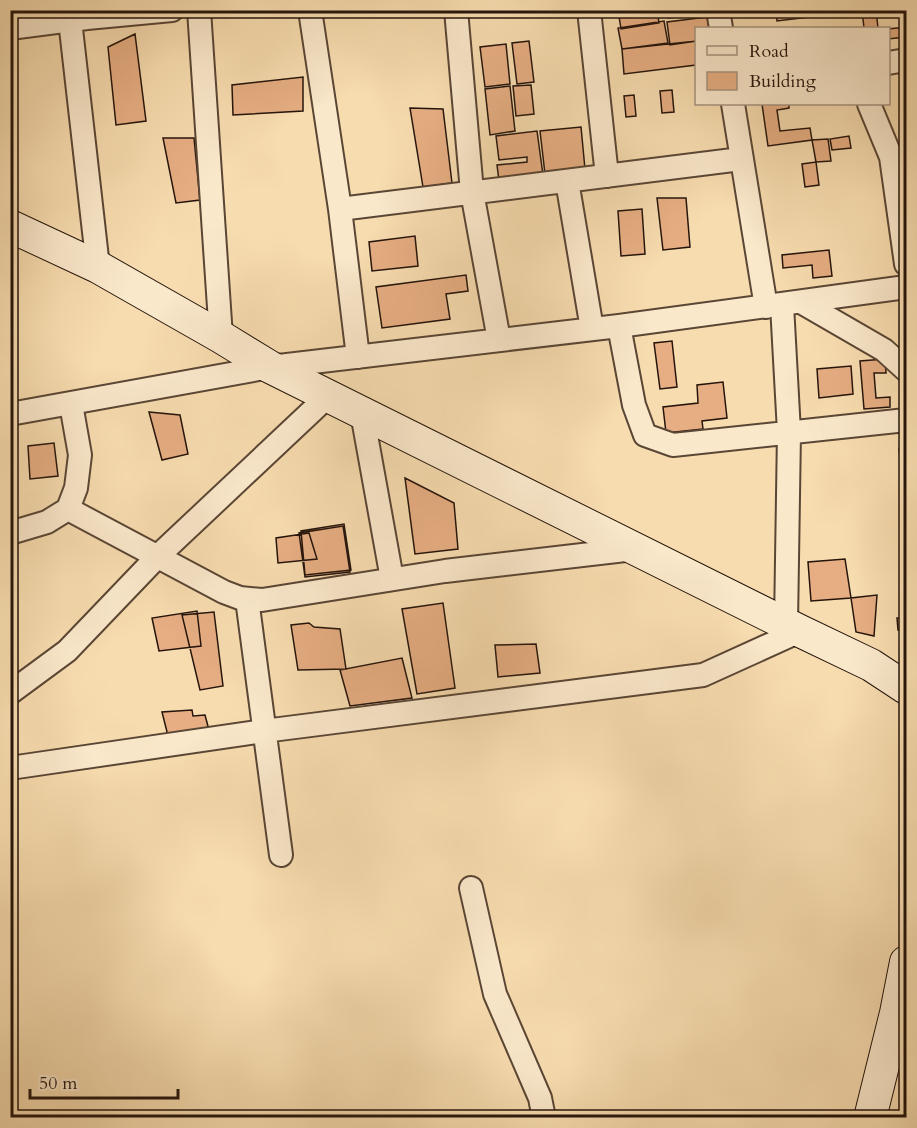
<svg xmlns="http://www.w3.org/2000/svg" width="917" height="1128" font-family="Cardo,serif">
<rect width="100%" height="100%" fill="#f7dcaf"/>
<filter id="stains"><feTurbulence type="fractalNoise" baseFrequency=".00333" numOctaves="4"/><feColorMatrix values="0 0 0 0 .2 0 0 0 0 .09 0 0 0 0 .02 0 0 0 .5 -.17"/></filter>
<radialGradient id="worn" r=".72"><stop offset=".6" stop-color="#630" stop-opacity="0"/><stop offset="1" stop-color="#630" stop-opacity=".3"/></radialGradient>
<path fill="#e6ae82" stroke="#25140c" stroke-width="1.5" d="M618,10H657L659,23L621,29Z
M667,10H706L707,14L668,18Z
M776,10H851V12L777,21Z
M862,10H876L878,28H864Z
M707,17L709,28H696V41L670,45L667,22Z
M664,21L668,43L622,49L618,28Z
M906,27V37L888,39V29Z
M135,34L146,121L116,125L108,47Z
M529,41L534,82L517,84L512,43Z
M696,41V65L624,74L622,49Z
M506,44L510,84L485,87L480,47Z
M303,77V111L233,115L232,85Z
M531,85L534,114L516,116L513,86Z
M510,86L515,131L490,135L485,89Z
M672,90L674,112L662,113L660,91Z
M634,95L636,116L626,117L624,96Z
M762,104H789V108L777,110L780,131L810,128L812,140L768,146Z
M410,108L443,109L452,183L423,187Z
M581,127L585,169L545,174L540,131Z
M537,131L543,175L499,181L497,165L527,162V157L499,160L496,136Z
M849,136L851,148L832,150L830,139Z
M163,138H194L200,200L176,203Z
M828,139L831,161L816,162L812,140Z
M816,162L819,185L805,187L802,164Z
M657,198H686L690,247L663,250Z
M642,209L645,254L621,256L618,211Z
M415,236L418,266L372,271L369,242Z
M829,250L832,276L813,278L812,265L783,268L782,255Z
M466,275L468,291L446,294L450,319L382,328L376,287Z
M672,341L677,387L660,389L654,343Z
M885,359L886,373H874L876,398L890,397V407L864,409L860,361Z
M851,366L853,394L819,398L817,369Z
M723,382L727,418L702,421L703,429L666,433L663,407L698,403L697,385Z
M149,412L180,415L188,454L162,460Z
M54,443L58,476L30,479L28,446Z
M906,447V494H905L899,449Z
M405,478L454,503L458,549L415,554Z
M344,524L351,570L305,575L301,531Z
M343,526L350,572L305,577L299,533Z
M309,533L317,559L278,563L276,538Z
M845,559L851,598L811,601L808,562Z
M877,595L874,636L856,632L851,598Z
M443,603L455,688L417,694L402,609Z
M197,611L201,646L159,651L152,618Z
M214,612L223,686L200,690L182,615Z
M897,618H906V630H898Z
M309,623L314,627L340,629L346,669L298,670L291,625Z
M536,644L540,673L498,677L495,645Z
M402,658L412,698L350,706L340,670Z
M192,710L193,716L205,715L209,730L168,736L162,712Z"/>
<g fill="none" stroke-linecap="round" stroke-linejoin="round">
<g stroke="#5a4635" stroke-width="26">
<path id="street" d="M199,10L221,337
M310,10L340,209L358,357
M456,10L472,192L499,340
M589,10L607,176
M718,10L721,28
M70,20L98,267
M10,28L87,18L172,10
M888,63L906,60
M733,104L766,307
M869,104L891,157L906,264
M567,181L592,329
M340,209L741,159
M801,302L884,350L906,370
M782,305L789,432L786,624
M619,326L634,405L645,435L673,445L906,420
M362,413L392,579
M10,414L270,367L619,326L906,287
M68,509L224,592L240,598L262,600L445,571L634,549
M10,533L47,522L68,509L76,488L80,455L71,404
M247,599L281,855
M10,693L67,651L158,556L328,396
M10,768L264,731L703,675L800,631
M471,888L495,994L540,1098L544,1118"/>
</g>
<g stroke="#25140c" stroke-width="34">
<path id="secondary" d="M10,226L98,267L221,337L270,367L800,631L871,665L906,688
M870,1118L896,1013L906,962"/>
</g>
<use href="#street" stroke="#fae8cb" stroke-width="22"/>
<use href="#secondary" stroke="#fae8cb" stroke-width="32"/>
</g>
<rect width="917" height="1128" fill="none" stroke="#f7dcaf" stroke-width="36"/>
<rect x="12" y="12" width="893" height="1104" fill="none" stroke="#25140c" stroke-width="3"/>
<rect x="18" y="18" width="881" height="1092" fill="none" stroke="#25140c" stroke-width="1.5"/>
<rect x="695" y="27" width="195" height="78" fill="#fae8cb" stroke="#a5937f" stroke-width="1.5"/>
<rect x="707" y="46" width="30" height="9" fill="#fae8cb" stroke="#a5937f" stroke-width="1.5"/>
<text x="749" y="57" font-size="18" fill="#25140c">Road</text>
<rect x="707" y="72" width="30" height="18" fill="#e6ae82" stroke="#a5937f" stroke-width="1.5"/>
<text x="749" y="87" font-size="18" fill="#25140c">Building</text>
<path d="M30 1089v9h148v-9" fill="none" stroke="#25140c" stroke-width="3"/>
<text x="39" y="1089" font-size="18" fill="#25140c" stroke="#fae8cb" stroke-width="4.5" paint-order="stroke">50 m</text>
<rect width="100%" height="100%" filter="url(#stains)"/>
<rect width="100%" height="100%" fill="url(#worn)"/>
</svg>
